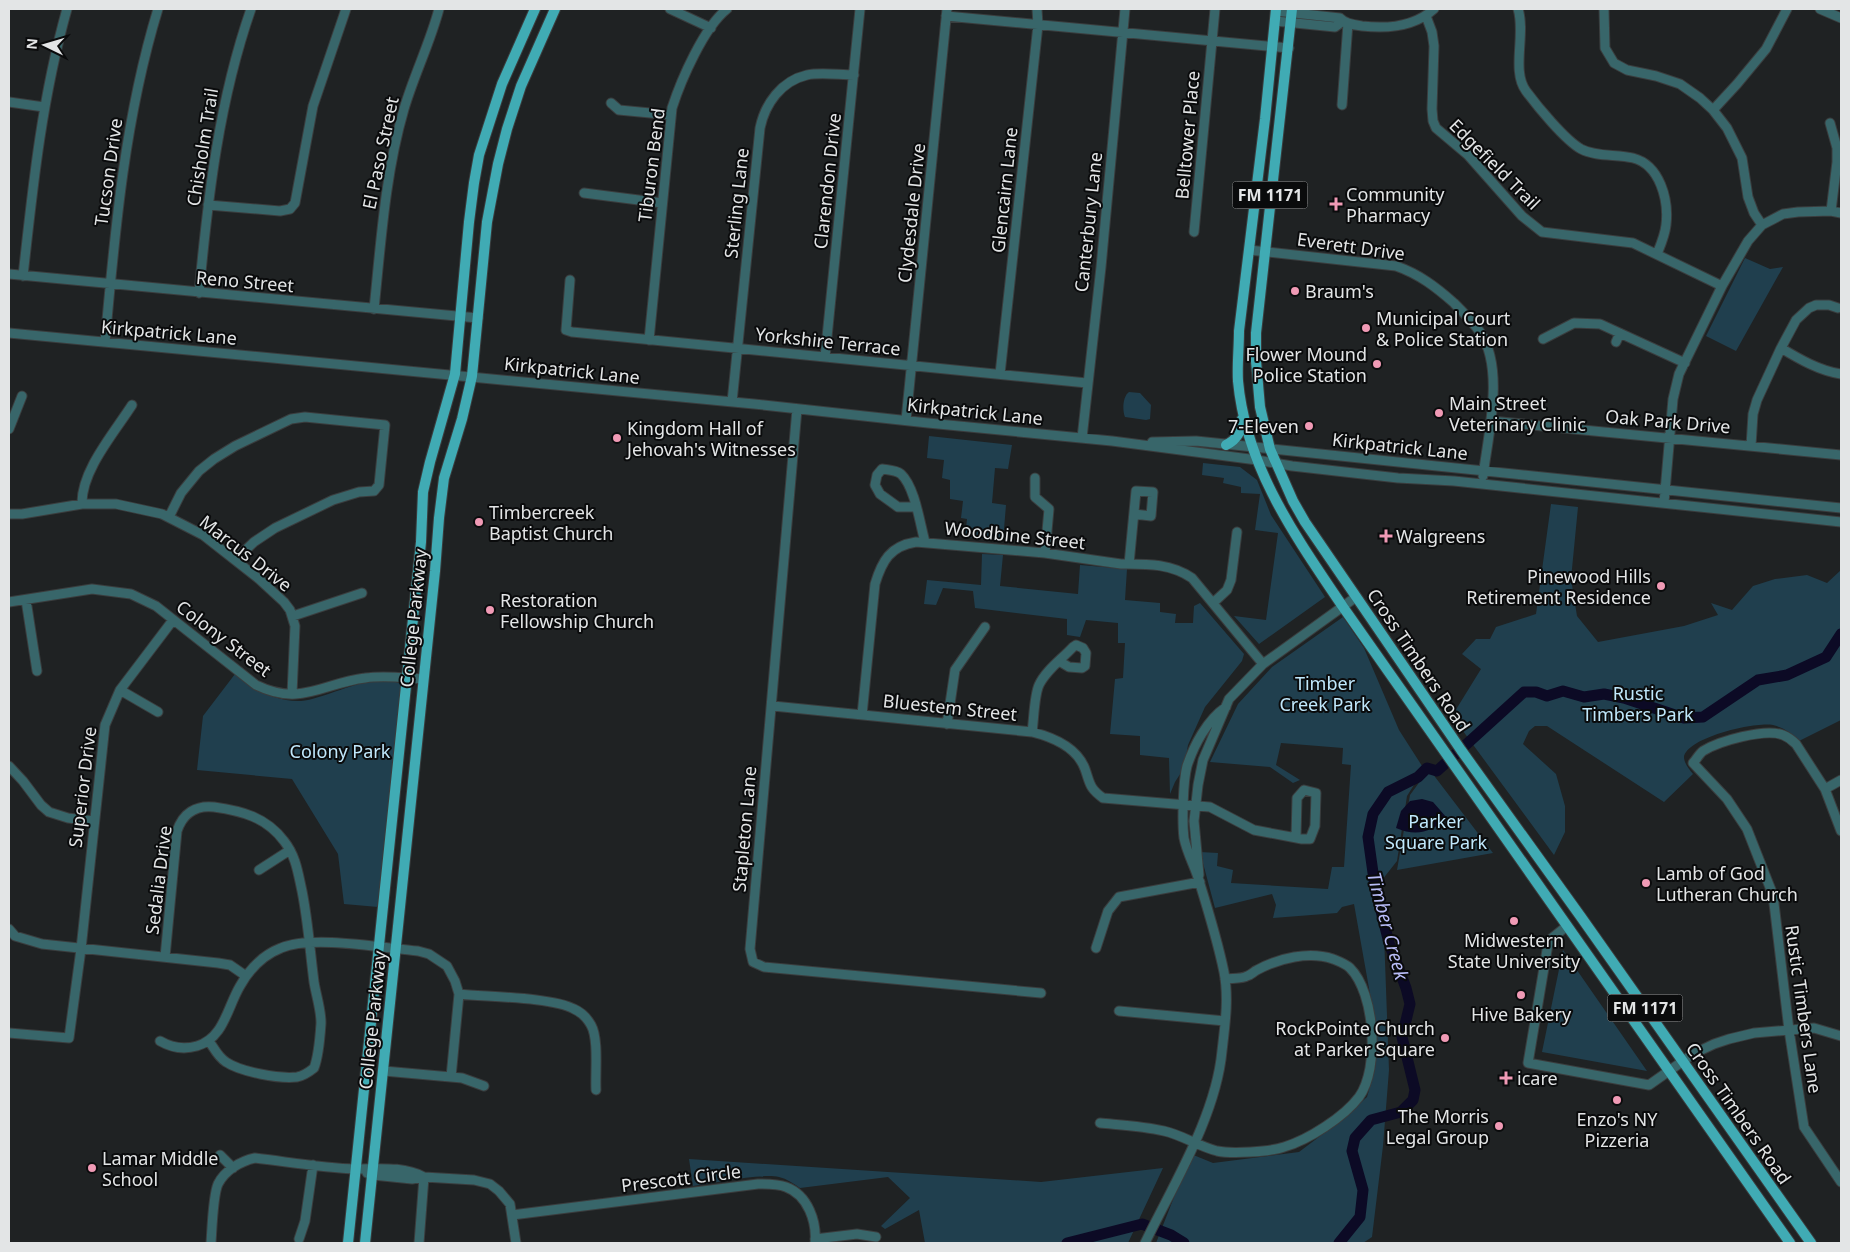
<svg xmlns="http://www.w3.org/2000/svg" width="1850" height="1252" font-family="'Noto Sans',sans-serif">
<rect width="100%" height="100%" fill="#1f2223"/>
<path fill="#203f4e" d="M1745,258L1770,269L1783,267L1736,351L1706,336Z
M1129,392L1140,393L1151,405L1150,419L1146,420L1125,417C1122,410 1123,396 1129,392Z
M929,436L1012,445L1008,469L995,468L992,503L1006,505L1003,541L965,537L967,519L961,518L963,501L950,499V480L942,478L944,460L927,458Z
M1203,463L1240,467L1257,480L1271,515L1325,597L1259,644L1234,616L1266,620L1278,533L1255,530L1260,494L1241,493V487L1223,483L1224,478L1202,475Z
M1551,504L1578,507L1571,579L1577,616L1598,642L1684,626L1718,615L1711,603L1732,610L1753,586L1775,579L1807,575L1827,583L1841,570V720L1799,741C1791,733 1784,728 1773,725C1757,721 1687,737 1684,757C1684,763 1689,769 1693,774L1664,802L1547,726H1535L1529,731L1523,744L1556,774L1565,806V832L1554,855L1452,716L1481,669L1462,654L1476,639H1490L1496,627L1536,614Z
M982,554L1003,555L1000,586L1078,594L1080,565L1127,569L1125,600L1160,603V612L1176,614L1175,623H1193L1194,606L1200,603L1244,654L1242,661L1205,707L1188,745L1184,768L1175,782L1170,794L1169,758L1140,755V736L1110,734L1115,679L1123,678L1125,643H1118V623L1086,620L1080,637L1067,635V619L975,608L973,591L943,588L936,605L924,604L927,580L981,585Z
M1343,617L1364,648L1399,730L1424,769L1407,796L1397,861L1382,880L1389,1070L1383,1146L1372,1237L1363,1243H1156L1191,1154L1213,1163L1299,1152L1344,1118L1367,1097L1375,1069L1377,1033L1354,904L1342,907L1337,913L1273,918L1276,905L1272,894L1215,908L1200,852L1218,853L1217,866L1233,870L1231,883L1328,889L1332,867H1344L1351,765L1342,764L1343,748L1281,743L1276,765L1300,780L1293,783L1270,767L1210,762L1238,704L1272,667Z
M235,674C255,690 275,702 301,701C327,699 378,668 402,685L378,907L344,904L338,854L292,779L197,770L203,716Z
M1429,769L1493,853L1397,870L1410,795Z
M1563,950L1647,1071L1542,1052Z
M689,1159L1041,1182L1163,1168L1128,1243H925L919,1210L885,1229L881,1226L910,1198L888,1177L800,1188C793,1183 787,1179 779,1177C761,1173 713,1183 693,1186Z"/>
<path fill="#0c0a25" d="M1422,799L1433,802L1447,818C1431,832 1417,837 1396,828L1401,811L1410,801Z"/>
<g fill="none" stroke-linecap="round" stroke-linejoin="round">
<path stroke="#0c0a25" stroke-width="11" d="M1067,1243L1142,1224L1171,1235L1184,1243
M1339,1243L1360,1217L1363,1190L1352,1151L1355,1138L1371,1120L1401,1112L1413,1100L1415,1090L1402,1037L1410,1004L1406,988L1389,943L1375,887L1368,837L1373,814L1388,792L1418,777L1427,768L1437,771L1524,692H1536L1547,696L1563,691L1584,697L1604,694L1624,698L1684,718L1703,717L1758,680L1787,675L1826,657L1841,634"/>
<g stroke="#3a3d3e" stroke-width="11">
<path id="minor" d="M670,9L711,28
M1518,9C1526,34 1511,71 1526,91C1537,106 1565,140 1581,149C1596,157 1617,154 1633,158C1660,165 1669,200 1666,225C1665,235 1661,244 1657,254
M1604,9L1605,48L1614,63L1627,70L1656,76L1680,84L1700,98L1713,110L1727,128L1742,158L1748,197L1754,213L1762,225
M1820,9L1841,18
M1276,11L1340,18C1345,24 1355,25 1362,26C1387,29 1414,27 1434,9
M946,16L1289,48
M1426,16L1432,32L1434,46L1432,109L1433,121L1436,128L1468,155L1522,216L1542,232L1633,243L1722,286
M1275,21L1335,27L1343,21
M9,102L44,107
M611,103L619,110L671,115
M1342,105L1348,23
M1713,110L1737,84L1766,49L1787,9
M1830,123L1837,148V162L1831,211
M584,193L662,203
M208,205L280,211L290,209L295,203L313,106L346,9
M1194,232L1215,9
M1249,250L1396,266C1419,274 1436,287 1454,303C1463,312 1472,321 1480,332C1505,369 1488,435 1483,476
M9,274L478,318
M23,276C33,184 42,98 67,9
M570,280L566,330L572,332L1087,383
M199,293C208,196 219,101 251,9
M374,309C381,242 385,174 404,109C414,75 430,43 439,9
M9,333L754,404L928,423L1112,441L1257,460L1292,466L1398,478L1454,481L1841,522
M1543,339L1574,323L1600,324L1685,363
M649,340L672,108C681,80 704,27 727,9
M105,342C115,229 125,117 158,9
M1616,342L1620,333
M1781,348C1799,359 1820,371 1841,374
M825,357L860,9
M1000,374L1038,25L1037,9
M732,402L760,128C765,104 781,81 807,75C821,72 839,75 854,75
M797,409L750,949L753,962L764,967L1041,993
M906,420L947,9
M1491,421L1841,455
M9,429L22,396
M1082,438L1101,267L1125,9
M1152,442L1196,441L1841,508
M1751,446L1753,414L1757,400L1781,348L1796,320L1809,308L1816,305H1829L1838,308
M1035,478V497L1049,509L1045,553
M1664,503L1673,399L1679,374L1722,286L1748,241L1762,225L1783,214L1798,212L1831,211L1841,213
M82,504C81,471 114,433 132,405
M915,507H898L880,494L875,485L877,475L882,469C888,470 896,470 901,474C915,487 920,524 925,542
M9,514H22L82,504H116L162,514L203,535L259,579L284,602L290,610L295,626L292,694
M169,517L181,493L199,471L214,459L235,446L291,419L305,417L385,425L379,485L374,491L359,492L333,500L275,528L254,542L235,560
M1129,564L1136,491L1153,492L1151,516L1134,514
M26,600L37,671
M9,602L92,589L131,594L156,606L256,685C301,707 323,683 365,678C385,675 404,678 423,679
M1213,603L1227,590L1231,580L1237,532
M293,616L362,593
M120,690L158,712
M773,706L1032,732C1052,737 1077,747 1085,769C1090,783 1089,788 1103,798L1210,807L1254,830L1302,839H1310L1315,826L1316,793L1304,790L1297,798L1296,837
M862,715L875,584C882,561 890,546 916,542L1045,553L1121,564C1146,564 1170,563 1192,578L1263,664
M947,724L955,670L985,627
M1032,732C1034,719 1034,696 1039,685C1046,670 1062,659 1073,647L1076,645L1083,648L1086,653L1085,666L1082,668L1069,667L1059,661
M9,766L23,781L41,805L49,812L68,818L94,821
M1825,789L1841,780
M1841,831L1825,789L1796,744C1792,740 1788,737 1783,735C1765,728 1719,741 1703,751C1699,754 1696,760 1693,763L1727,799L1747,829L1773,895L1789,1030L1804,1127L1841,1182
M259,870L290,850
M1199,875L1194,821L1198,785L1203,760L1229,699L1263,664L1356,597
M1567,926L1552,938L1548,944L1528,1063L1649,1085L1693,1054L1714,1044L1729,1039L1754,1033L1814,1028L1841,1036
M9,929L15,936L42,944L218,963L230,965L246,976
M1096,948L1108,911L1119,897L1200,882
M165,957L177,831C183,813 196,805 214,807C242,811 266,817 284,841C296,856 298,873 302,891C308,921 310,951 314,982C316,995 321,1009 321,1023C320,1038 319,1055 314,1068C309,1072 304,1076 297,1077C279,1079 241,1072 226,1062C218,1057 214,1048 209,1041
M459,994C487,997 552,997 574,1009C581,1012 587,1018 591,1025C599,1039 595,1073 596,1090
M1119,1011L1225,1021
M9,1033L69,1038L81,949L105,725L120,690L173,620
M160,1041C172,1048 183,1050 197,1046C224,1038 227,1008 240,986C249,970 263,955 281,948C312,935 383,948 418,951L429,954L447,966L455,981L459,994L451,1077
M384,1071L462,1078L484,1086
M1100,1123C1121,1125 1143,1126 1164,1131C1182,1135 1198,1146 1217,1151C1231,1154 1270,1152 1284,1147C1308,1140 1344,1117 1359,1097C1380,1068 1375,993 1350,968C1346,964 1338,961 1333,959C1309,951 1279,958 1257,970C1253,972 1251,975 1247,976C1242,979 1232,978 1225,979
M220,1155L233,1168
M367,1173L373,1175L412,1179L424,1177L474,1180L490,1184L499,1191L510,1204L516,1243
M512,1215L758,1184C767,1184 778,1184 786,1187C808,1195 817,1222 815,1243
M299,1239L305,1221L313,1165
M815,1239L857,1234L876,1237
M211,1243C212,1229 213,1195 218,1184C225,1170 241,1161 255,1158C289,1162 322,1168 356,1169C379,1169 403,1166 424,1177
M419,1243L424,1177
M1145,1243C1173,1185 1216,1116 1222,1051C1225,1025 1229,998 1224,972C1218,943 1209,913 1200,884C1196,868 1187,854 1184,838C1182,822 1183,781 1187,766C1194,745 1207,720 1226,707"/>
</g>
<g stroke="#3a3d3e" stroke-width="12">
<path id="major" d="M1276,9L1265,119L1239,331C1239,348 1237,365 1238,381C1246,468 1296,537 1343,607L1790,1243
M1292,9L1256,333V361L1260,407L1270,449L1293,501L1305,522L1461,750L1581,917L1811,1243
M1226,445C1238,439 1241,431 1242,419
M348,1243L421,542L423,492L430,462L455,374L469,222L474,183L479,155L502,84L535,9
M365,1243L435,571L439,518L444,478L462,419L472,376L487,222L498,164L507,129L521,86L555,9"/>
</g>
<use href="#minor" stroke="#38666a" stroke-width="9"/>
<use href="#major" stroke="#40abb4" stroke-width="10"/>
</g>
<g fill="#f09ab5" stroke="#0a0b0c" stroke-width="2">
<path d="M1333.5 196.5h5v5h5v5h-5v5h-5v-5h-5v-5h5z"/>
<circle cx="1295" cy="291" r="5"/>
<circle cx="1366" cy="328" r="5"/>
<circle cx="1377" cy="364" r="5"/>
<circle cx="1439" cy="413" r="5"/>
<circle cx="1309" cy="426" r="5"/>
<circle cx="617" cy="438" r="5"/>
<circle cx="479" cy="522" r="5"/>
<path d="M1383.5 528.5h5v5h5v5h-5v5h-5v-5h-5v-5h5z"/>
<circle cx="1661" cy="586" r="5"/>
<circle cx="490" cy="610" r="5"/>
<circle cx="1646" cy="883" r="5"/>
<circle cx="1514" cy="921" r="5"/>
<circle cx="1521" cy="995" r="5"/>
<circle cx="1445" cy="1038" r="5"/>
<path d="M1503.5 1070.5h5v5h5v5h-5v5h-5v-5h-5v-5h5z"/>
<circle cx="1617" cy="1100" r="5"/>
<circle cx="1499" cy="1126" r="5"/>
<circle cx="92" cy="1168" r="5"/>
</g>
<g text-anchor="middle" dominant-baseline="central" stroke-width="4" stroke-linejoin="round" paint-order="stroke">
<g fill="#0a0b0c" stroke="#a2a4a5" stroke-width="1">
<rect x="1232.5" y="181.5" width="75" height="27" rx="4"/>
<rect x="1607.5" y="994.5" width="75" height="27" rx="4"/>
</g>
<g font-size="16" font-weight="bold" fill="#e3e5e6">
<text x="1270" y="195">FM 1171</text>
<text x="1645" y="1008">FM 1171</text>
</g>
<g font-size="18" fill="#e3e5e6" stroke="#0a0b0c">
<text transform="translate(1187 135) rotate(-85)">Belltower Place</text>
<text transform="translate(202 147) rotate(-81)">Chisholm Trail</text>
<text transform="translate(380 153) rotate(-78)">El Paso Street</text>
<text transform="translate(1495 164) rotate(45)">Edgefield Trail</text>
<text transform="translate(651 165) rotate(-83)">Tiburon Bend</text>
<text transform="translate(108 172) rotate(-82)">Tucson Drive</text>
<text transform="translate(827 181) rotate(-84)">Clarendon Drive</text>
<text transform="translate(1004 190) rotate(-84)">Glencairn Lane</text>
<text transform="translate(736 203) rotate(-84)">Sterling Lane</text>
<text transform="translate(911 213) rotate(-84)">Clydesdale Drive</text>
<text transform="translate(1088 222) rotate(-84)">Canterbury Lane</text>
<text transform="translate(1351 246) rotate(8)">Everett Drive</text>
<text transform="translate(245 281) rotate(5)">Reno Street</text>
<text transform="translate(169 332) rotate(5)">Kirkpatrick Lane</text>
<text transform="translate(828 341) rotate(6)">Yorkshire Terrace</text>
<text transform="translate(572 370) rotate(6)">Kirkpatrick Lane</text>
<text transform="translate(975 411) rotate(6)">Kirkpatrick Lane</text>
<text transform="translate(1668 421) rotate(5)">Oak Park Drive</text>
<text transform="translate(1400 446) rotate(6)">Kirkpatrick Lane</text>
<text transform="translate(1015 535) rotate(6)">Woodbine Street</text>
<text transform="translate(246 553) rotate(38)">Marcus Drive</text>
<text transform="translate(413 618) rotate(-84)">College Parkway</text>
<text transform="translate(224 638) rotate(37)">Colony Street</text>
<text transform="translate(1419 660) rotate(56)">Cross Timbers Road</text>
<text transform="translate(950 707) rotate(6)">Bluestem Street</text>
<text transform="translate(82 787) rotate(-83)">Superior Drive</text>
<text transform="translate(744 829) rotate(-85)">Stapleton Lane</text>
<text transform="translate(158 880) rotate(-83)">Sedalia Drive</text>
<text transform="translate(1804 1009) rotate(82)">Rustic Timbers Lane</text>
<text transform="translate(372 1020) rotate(-84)">College Parkway</text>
<text transform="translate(1739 1113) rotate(55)">Cross Timbers Road</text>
<text transform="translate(681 1178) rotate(-7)">Prescott Circle</text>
</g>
<g font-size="18" fill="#e3e5e6" stroke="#0a0b0c" text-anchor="start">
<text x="1346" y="194">Community<tspan x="1346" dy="21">Pharmacy</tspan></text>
<text x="1305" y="291">Braum's</text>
<text x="1376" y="318">Municipal Court<tspan x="1376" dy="21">&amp; Police Station</tspan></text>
<text x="1367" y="354" text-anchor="end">Flower Mound<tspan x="1367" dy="21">Police Station</tspan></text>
<text x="1449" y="403">Main Street<tspan x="1449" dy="21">Veterinary Clinic</tspan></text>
<text x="1299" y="426" text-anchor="end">7-Eleven</text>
<text x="627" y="428">Kingdom Hall of<tspan x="627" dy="21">Jehovah's Witnesses</tspan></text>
<text x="489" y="512">Timbercreek<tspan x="489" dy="21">Baptist Church</tspan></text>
<text x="1396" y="536">Walgreens</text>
<text x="1651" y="576" text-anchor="end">Pinewood Hills<tspan x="1651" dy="21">Retirement Residence</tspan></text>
<text x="500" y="600">Restoration<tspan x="500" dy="21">Fellowship Church</tspan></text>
<text x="1656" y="873">Lamb of God<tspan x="1656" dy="21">Lutheran Church</tspan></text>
<text x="1514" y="940" text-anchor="middle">Midwestern<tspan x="1514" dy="21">State University</tspan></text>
<text x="1521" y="1014" text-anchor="middle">Hive Bakery</text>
<text x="1435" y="1028" text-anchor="end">RockPointe Church<tspan x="1435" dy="21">at Parker Square</tspan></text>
<text x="1517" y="1078">icare</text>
<text x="1489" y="1116" text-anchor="end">The Morris<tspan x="1489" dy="21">Legal Group</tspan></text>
<text x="1617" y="1119" text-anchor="middle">Enzo's NY<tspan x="1617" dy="21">Pizzeria</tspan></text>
<text x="102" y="1158">Lamar Middle<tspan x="102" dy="21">School</tspan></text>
</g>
<g font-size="18" fill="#c0e8fc" stroke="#0a0b0c">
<text x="1325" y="683">Timber<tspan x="1325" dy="21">Creek Park</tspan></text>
<text x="1638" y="693">Rustic<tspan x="1638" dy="21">Timbers Park</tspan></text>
<text x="340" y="751">Colony Park</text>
<text x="1436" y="821">Parker<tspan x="1436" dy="21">Square Park</tspan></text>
</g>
<g font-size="19" font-style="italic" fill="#b8bcf7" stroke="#0a0b0c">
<text transform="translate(1388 926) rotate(75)">Timber Creek</text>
</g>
</g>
<rect width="1850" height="1252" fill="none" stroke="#e3e5e6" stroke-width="20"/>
<g transform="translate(45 45) rotate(275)" stroke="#0a0b0c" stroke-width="4" paint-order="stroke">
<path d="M0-4L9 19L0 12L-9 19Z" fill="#e3e5e6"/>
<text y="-8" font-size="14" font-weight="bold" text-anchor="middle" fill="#e3e5e6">N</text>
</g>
</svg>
